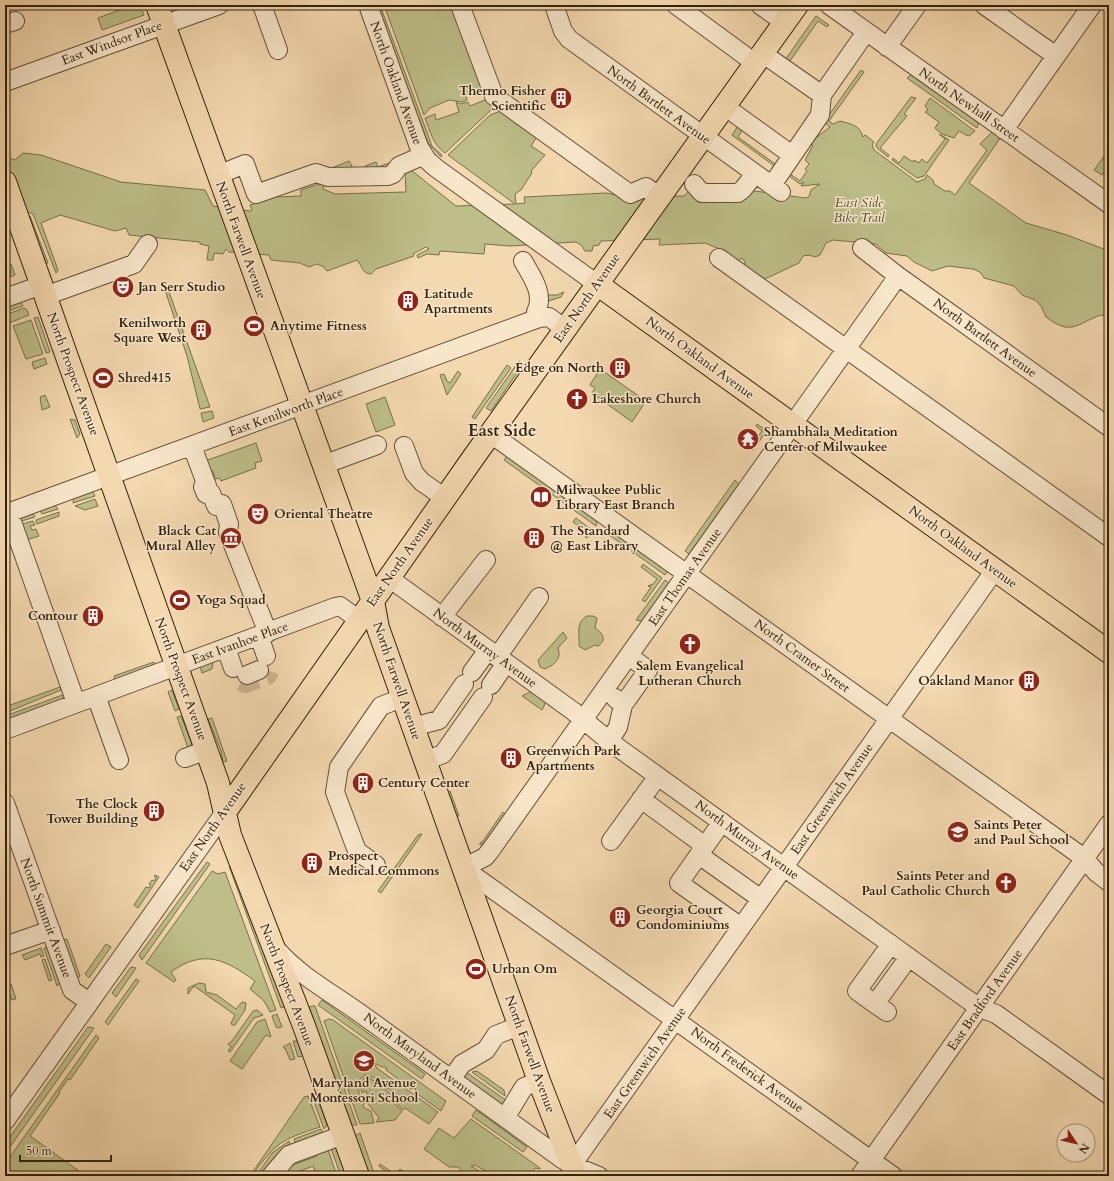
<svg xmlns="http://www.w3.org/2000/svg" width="1114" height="1181" font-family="Cardo,serif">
<rect width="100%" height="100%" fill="#f4d8af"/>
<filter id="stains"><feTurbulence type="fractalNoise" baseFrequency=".005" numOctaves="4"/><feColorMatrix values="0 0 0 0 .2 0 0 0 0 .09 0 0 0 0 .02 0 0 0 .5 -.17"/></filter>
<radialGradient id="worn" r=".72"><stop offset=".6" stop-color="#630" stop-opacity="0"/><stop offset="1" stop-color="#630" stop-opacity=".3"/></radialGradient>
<path fill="#bdbe89" stroke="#78704c" d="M133,5H140L144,15L102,30L98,18Z
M376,5H380L432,146L442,155L441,157L428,143Z
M384,5H456L486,88L466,96L467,100L462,102L449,100L430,108L424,115Z
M816,16L829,25L827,27L818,21L790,61L785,60Z
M861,70L864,72L829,121L833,124L840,121C851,124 860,125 863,137L865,135L874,142L872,145L874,150L917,182L925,179L927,175L933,180L934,184L945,191H950L955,195L987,150L980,144L992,132L1001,137L969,183L1026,223L1067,235L1109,251V317L1101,315C1077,323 1072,337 1046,317L1041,306L1035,300L1022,295L1014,286L984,278L980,272L973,269L948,266L932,271L914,262L907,256L886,253L876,244L833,240L826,243L820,255L815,257L809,255L803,256L799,263L767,278L760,279L743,270L745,262L742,258L735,263L722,250L705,243L659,245L660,239L601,241L599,245L593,246L592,251H585L581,245L576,242L510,246L485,244L484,254L440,251L439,255L427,254L418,258L417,255L429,249L426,247L413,254L414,256L376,269L371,274C362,274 362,265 357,260L327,271L324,267L317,264L309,267L300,263L271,260L269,255L229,252L226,249L223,254L214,253L213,260H207L209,246L200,244V242L129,235L126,228L115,231L60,215L41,223L58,270L56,273L33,214L5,202V156L15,160L23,153L41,155L121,182L205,190L213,206L250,211L252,210L250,205L276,197L301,196V190L322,183L324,184L323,189L335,194L406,192L405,172L411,170L456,206L515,204L448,155L490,115L506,109L539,133L531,146L545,155L531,171L532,173L521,190L515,194L516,204L525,203L524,197L607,193L629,198L684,196L689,191H755L805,198L809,197L811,190L820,184L801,186L804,182L800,184L789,176L790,174L800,181L807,171L805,169L809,164L805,160L812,147L813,140L830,127L824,122Z
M911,75L979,122L977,128L907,78Z
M911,97L916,98L904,114L907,116L880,148L889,155L888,157L877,148L876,144Z
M490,98L494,101L490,111L445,153C433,145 430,131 425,118L435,114L436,120L459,112L456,102L460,104L468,102L470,106Z
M930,98L975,131L969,136L966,135L959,131L954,138L942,134L935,128L939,122L925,112L928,110L925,106Z
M738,126L744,128L738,137L778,166L777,168L732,135Z
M939,134L949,140L924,176L917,178L892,160L893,158L899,163L904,156L913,162L914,160L919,163L922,159L927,163L945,139Z
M1105,155L1109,157V176L1105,174L1109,169L1107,168L1102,175L1094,170Z
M349,161L352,166L350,169H329Z
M376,162L378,167L389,163L390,167L366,168L365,166Z
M30,216L48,263H45L28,217Z
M11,264L15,275L5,279V275L11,273L9,267Z
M168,289L210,407L200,409L187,356L165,290Z
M564,292L561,297L543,303L549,295H557Z
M21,301L23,306L5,312V307Z
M24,308L27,310L29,315L12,322H5V315Z
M38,317L50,352L46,353L34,318Z
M31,320L43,354L26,359L13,326Z
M45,358L47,364L34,369L32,362Z
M519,361L523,364L491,411L486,408Z
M507,365L511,368L475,419L472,417Z
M600,369L646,401L632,422L592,393L595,388L590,385Z
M458,371L461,374L447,395L440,375L444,374L447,381L450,383Z
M45,395L50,407L42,410L40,397Z
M385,397L395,425L376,432L366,404Z
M212,411L214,418L203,422L201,413Z
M70,419L75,420L80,434L77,438Z
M757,424L764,429L765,433L753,450L750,448L762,431L756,426Z
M256,443L262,461L255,463L256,468L221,481L219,478L215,479L213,471L206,473L202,462Z
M507,456L597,521L596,526L504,460Z
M735,480L739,484L689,554L685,551Z
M92,490L95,496L73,503L74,497Z
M95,499L98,506L85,510L75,506Z
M54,504L58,509L42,514L40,510L33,513L35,517L18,522V517Z
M59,512V516L37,524L36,520Z
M576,518L592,530L587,538L585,537L587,533L573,522Z
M33,521L35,525L30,526L32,530L36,529L39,536L26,540L19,525Z
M610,530L668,571L665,575L605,532Z
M643,564L662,578L645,602L642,600L651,587L648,586L653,584L657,579L641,567Z
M665,580L669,583L642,621L636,620Z
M587,616H593L597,618L595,628C602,633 608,639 598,646L595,645L585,650L579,646C580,634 575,623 587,616Z
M563,632L567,638L558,648C562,659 554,665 545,669L540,667L538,660Z
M154,662L155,667L115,680L114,676Z
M213,662L212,669L202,673L199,663Z
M60,687L61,690L5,713V707Z
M172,690L179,709L175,711L168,692Z
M532,691L546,702L542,710L522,696Z
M68,693L67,698L5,720V716Z
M181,716L192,744L188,748L177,717Z
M212,718L227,761L223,762L221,751L208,719Z
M450,791L459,816L455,817L447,795Z
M503,812L505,814L485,842L480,845V843L483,841Z
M422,834L381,893L378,891L418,835Z
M207,862L210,864L142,960L139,955Z
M233,865L285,1007L281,1008L229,866Z
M212,871L218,874L225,872L276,1010L270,1012L264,1001L250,989L255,981C226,960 204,948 171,972L176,980L174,982L146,963Z
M155,875L159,877L138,908L134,905L146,887L149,888L151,885L149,884L152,880L154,881L156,878L154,876Z
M67,939L80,976L77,979L64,940Z
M106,944L111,947L89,978L85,974Z
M47,947L60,983L57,986L44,948Z
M41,948L44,956L41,957L40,954L25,960L22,955Z
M45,959L52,980L49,981L42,960Z
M131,967L136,968L116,997L112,993Z
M136,979L139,981L108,1025L105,1022Z
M199,983L205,984L206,992L217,995L236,1009L242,1002L246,1003L245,1010L235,1025H232L231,1023L235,1015L194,986L188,994V988Z
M11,984L16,999L12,1000L6,986Z
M322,1000L425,1074L422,1079L318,1005Z
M312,1006H315L357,1125H352L309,1007Z
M257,1010L263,1015L254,1018L230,1052L228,1051L231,1047L228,1044L232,1041L253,1011Z
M277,1014L282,1027L278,1028L276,1027L272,1016Z
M265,1019L271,1037L266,1035L242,1069L230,1061L257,1022Z
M329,1019L333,1020L446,1101L441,1111L416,1093L415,1088L411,1089L386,1070V1067H382L374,1063L377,1068L438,1112L429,1124L405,1108L403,1110L394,1100L391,1090L383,1086L375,1078L365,1075L358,1081L359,1093L365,1103L363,1105L364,1108L371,1111L374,1123L360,1124L324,1021Z
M88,1027L94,1028L5,1154V1144Z
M96,1035L99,1038L70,1080L68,1079L59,1092L60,1093L30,1136L79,1171L75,1176H5V1164Z
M293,1041H297L303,1056L298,1057Z
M290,1043L295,1059L290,1060L286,1050L283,1047Z
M477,1071L504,1090L505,1096L472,1072Z
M466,1072L507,1101L503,1106L464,1078Z
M364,1078C374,1077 381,1087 389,1092L393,1102L402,1111L395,1120L376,1122L379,1118L366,1101L367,1092L365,1091L362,1093L360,1084Z
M311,1094H316L327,1125L324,1129Z
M308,1096L320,1127C281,1140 276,1142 252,1176H250L304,1097Z
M476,1110L527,1147L523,1152L472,1116Z
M471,1119L540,1168V1169L535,1168L529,1176C506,1176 495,1178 475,1165L471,1166L487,1176H462V1171L458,1167H449L424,1149L439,1128L454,1138Z
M321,1129L322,1132L317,1138L296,1145L294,1139Z
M360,1133L375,1176H370L355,1136Z
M289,1141L291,1147L263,1176H256L272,1153Z
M330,1146L336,1147L346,1176H341Z
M327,1147L337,1176H327L325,1173L317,1175L313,1166L288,1176H282L290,1166L317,1156L315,1152Z
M380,1164L396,1175L400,1169L406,1173V1176H393L379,1166Z"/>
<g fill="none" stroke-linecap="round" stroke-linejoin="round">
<path stroke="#cdb48f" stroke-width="18" stroke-dasharray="18 9" stroke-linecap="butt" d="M241,682L245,684L268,676L270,671"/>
<g stroke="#625036" stroke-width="20">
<path id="minor" d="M262,5L278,50
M368,5L419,147L427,160L436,168L597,284
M460,5L494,96L630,194L646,187L660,197
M554,5L563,31L569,39L781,192
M676,5L755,63
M760,5L784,22
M829,5L1109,204
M984,5L1056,56
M5,24L15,21
M887,47L917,5
M762,53L822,95
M5,82L219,5
M724,106L792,155
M1004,130L1092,5
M218,175L245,164L256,194L316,173L328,177L388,176L393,174L399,166L424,155
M694,184L702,193H738L743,189L755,174
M772,185L820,115L822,95L866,32
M862,248L898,276L1109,427
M719,258L1109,537
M523,261C532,277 545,294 536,312
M45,296L134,264L148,244
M5,298L42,285
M491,434L1084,858L1096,872L1109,882
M192,446L207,486L203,487L206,494
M404,446L414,473L422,482L445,498
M323,465L377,445
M211,493L216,506L222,504L229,524L228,532L268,633
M9,513L76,703
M5,514L539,318L549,317L565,329
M389,578L573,711L609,741L964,997L980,1008L996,1014L1109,1095
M442,617L486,560
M259,636L266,656
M226,648L233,668
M497,657L539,597
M472,672L488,650
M247,675L259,670
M491,685L506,663
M96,696L119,760
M623,705L648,670L629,656
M413,727L439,720L464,684
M5,730L335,607L340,606L359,620
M609,741L618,727L623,705L615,698
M185,758L207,750
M425,761L443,754L483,697
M641,799L705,846
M5,803L72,990L89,1002
M722,822L679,883L741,927
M611,841L658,776
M699,855L761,899
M376,865L357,851L335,792L339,767L381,706L402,698
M5,946L51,930
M277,950C301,977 332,993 361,1014C428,1062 495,1110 562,1159L572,1165L599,1176
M875,1004L857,991L891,944
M887,1012L875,1004L909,957
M451,1079L462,1064L486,1050L496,1035L519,1026
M505,1118L524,1087L539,1081
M5,1121L225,812
M572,1165L995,570
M271,1176L289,1155L343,1135
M860,1176L1109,824
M893,1176L463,868L485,857L490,851L898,276"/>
</g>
<g stroke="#32220e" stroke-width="24">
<path id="major" d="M157,5L373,601L378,628L539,1081L576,1176
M5,182L218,783L230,835L304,1026L358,1176
M597,284L1109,652
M225,812L473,458L797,5"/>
</g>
<use href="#minor" stroke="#f8e6cb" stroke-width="18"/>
<use href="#major" stroke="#f4d8af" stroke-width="22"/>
</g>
<defs>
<g id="building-disc" transform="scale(1.15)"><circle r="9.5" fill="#8f2418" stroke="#f8e6cb"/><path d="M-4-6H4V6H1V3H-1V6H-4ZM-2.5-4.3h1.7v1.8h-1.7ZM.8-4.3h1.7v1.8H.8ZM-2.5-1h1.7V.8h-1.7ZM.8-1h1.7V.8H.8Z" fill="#fff"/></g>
<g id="theatre-disc" transform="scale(1.15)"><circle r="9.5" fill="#8f2418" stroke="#f8e6cb"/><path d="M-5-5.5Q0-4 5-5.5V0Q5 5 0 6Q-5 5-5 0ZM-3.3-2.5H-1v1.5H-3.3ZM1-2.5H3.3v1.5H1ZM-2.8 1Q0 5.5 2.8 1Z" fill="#fff"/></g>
<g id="stadium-disc" transform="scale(1.15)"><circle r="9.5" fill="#8f2418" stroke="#f8e6cb"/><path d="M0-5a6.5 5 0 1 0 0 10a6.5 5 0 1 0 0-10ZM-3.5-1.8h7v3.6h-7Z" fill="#fff"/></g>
<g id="church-disc" transform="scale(1.15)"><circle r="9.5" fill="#8f2418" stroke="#f8e6cb"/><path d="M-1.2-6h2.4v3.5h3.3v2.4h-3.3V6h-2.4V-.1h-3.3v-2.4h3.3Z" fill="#fff"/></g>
<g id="temple-disc" transform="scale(1.15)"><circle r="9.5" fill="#8f2418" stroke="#f8e6cb"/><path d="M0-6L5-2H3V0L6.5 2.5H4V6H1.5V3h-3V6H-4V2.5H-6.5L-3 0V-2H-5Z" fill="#fff"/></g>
<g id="library-disc" transform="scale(1.15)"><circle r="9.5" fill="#8f2418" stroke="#f8e6cb"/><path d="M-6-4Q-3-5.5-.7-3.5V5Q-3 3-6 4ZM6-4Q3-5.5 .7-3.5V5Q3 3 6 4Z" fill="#fff"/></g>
<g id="museum-disc" transform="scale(1.15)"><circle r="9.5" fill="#8f2418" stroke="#f8e6cb"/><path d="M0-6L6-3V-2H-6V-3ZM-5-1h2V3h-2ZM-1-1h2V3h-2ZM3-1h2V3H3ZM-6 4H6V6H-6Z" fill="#fff"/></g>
<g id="school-disc" transform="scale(1.15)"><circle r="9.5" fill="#8f2418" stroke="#f8e6cb"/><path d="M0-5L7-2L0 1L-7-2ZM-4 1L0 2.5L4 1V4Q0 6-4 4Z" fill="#fff"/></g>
</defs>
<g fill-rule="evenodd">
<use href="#building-disc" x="561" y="98"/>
<use href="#theatre-disc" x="123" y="287"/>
<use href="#building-disc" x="408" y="301"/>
<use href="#stadium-disc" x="254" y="326"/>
<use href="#building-disc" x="201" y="330"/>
<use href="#building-disc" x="620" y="368"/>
<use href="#stadium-disc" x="103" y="378"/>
<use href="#church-disc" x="577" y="399"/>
<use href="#temple-disc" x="748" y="439"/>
<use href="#library-disc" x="541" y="497"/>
<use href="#theatre-disc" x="258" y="514"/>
<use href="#museum-disc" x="231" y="538"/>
<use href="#building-disc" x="534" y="538"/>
<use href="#stadium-disc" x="180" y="600"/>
<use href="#building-disc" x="93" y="616"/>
<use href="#church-disc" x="690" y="644"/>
<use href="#building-disc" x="1029" y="681"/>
<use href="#building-disc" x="511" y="758"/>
<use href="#building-disc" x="363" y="783"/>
<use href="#building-disc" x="154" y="811"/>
<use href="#school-disc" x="958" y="832"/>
<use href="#building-disc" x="312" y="863"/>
<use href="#church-disc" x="1006" y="883"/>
<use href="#building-disc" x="620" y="917"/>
<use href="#stadium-disc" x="476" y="969"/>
<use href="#school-disc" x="364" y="1061"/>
</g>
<g text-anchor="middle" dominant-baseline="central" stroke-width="3" stroke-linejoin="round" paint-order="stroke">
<g font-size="13" fill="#32220e" stroke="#f8e6cb">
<text transform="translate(112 43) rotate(-20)">East Windsor Place</text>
<text transform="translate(396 83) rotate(70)">North Oakland Avenue</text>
<text transform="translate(659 105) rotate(36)">North Bartlett Avenue</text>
<text transform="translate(969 105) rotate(35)">North Newhall Street</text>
<text transform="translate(241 240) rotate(70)">North Farwell Avenue</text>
<text transform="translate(587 298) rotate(-55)">East North Avenue</text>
<text transform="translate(985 338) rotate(36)">North Bartlett Avenue</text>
<text transform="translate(700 358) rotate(36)">North Oakland Avenue</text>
<text transform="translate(73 374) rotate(70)">North Prospect Avenue</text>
<text transform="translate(286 412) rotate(-20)">East Kenilworth Place</text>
<text transform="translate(963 547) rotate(36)">North Oakland Avenue</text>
<text transform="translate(400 562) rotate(-55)">East North Avenue</text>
<text transform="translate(685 577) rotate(-55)">East Thomas Avenue</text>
<text transform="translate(240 643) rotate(-20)">East Ivanhoe Place</text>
<text transform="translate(485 648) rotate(36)">North Murray Avenue</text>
<text transform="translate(802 656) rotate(36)">North Cramer Street</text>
<text transform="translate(181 679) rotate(70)">North Prospect Avenue</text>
<text transform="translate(397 681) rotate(71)">North Farwell Avenue</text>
<text transform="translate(832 799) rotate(-55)">East Greenwich Avenue</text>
<text transform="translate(213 827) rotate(-55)">East North Avenue</text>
<text transform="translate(747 840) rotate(36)">North Murray Avenue</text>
<text transform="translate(46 918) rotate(70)">North Summit Avenue</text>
<text transform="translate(287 985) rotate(69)">North Prospect Avenue</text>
<text transform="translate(985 1000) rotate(-55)">East Bradford Avenue</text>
<text transform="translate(530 1054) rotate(70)">North Farwell Avenue</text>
<text transform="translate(420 1056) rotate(36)">North Maryland Avenue</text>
<text transform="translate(645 1063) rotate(-55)">East Greenwich Avenue</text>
<text transform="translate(747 1070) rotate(36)">North Frederick Avenue</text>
</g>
<g font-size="13" font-weight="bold" fill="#32220e" stroke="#f8e6cb" text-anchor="start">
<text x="546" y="91" text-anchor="end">Thermo Fisher<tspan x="546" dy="15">Scientific</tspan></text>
<text x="138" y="287">Jan Serr Studio</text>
<text x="424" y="294">Latitude<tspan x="424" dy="15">Apartments</tspan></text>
<text x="186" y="323" text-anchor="end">Kenilworth<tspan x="186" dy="15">Square West</tspan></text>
<text x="270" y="326">Anytime Fitness</text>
<text x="604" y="368" text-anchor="end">Edge on North</text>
<text x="118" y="378">Shred415</text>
<text x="592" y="399">Lakeshore Church</text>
<text x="764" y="432">Shambhala Meditation<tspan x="764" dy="15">Center of Milwaukee</tspan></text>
<text x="556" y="490">Milwaukee Public<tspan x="556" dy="15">Library East Branch</tspan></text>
<text x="274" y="514">Oriental Theatre</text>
<text x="216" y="531" text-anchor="end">Black Cat<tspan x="216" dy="15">Mural Alley</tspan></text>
<text x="550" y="531">The Standard<tspan x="550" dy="15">@ East Library</tspan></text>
<text x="196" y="600">Yoga Squad</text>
<text x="78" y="616" text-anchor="end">Contour</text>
<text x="690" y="666" text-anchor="middle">Salem Evangelical<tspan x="690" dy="15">Lutheran Church</tspan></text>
<text x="1014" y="681" text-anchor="end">Oakland Manor</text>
<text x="526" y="751">Greenwich Park<tspan x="526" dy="15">Apartments</tspan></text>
<text x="378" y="783">Century Center</text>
<text x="138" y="804" text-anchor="end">The Clock<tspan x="138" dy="15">Tower Building</tspan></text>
<text x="974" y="825">Saints Peter<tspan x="974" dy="15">and Paul School</tspan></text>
<text x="328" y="856">Prospect<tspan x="328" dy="15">Medical Commons</tspan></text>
<text x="990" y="876" text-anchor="end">Saints Peter and<tspan x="990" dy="15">Paul Catholic Church</tspan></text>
<text x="636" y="910">Georgia Court<tspan x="636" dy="15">Condominiums</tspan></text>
<text x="492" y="969">Urban Om</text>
<text x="364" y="1083" text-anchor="middle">Maryland Avenue<tspan x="364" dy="15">Montessori School</tspan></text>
</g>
<g font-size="13" font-style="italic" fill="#55492d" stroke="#f8e6cb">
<text x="859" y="203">East Side<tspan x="859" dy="15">Bike Trail</tspan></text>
</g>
<g font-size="17" font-weight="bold" fill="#32220e" stroke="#f8e6cb">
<text x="502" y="430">East Side</text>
</g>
</g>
<rect width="1114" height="1181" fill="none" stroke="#f4d8af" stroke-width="20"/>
<rect x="6" y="6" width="1102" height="1169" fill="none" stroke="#32220e" stroke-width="2"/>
<rect x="10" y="10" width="1094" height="1161" fill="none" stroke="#32220e"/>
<g transform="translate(1076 1143) rotate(125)"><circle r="19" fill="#f8e6cb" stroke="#a9987f"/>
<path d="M0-3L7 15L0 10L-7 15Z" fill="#8f2418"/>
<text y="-6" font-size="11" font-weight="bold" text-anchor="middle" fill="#32220e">N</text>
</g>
<path d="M20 1155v6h91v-6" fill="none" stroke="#32220e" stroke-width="2"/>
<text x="26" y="1155" font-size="12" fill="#32220e" stroke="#f8e6cb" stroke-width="3" paint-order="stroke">50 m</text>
<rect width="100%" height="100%" filter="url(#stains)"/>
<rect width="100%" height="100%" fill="url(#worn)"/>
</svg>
